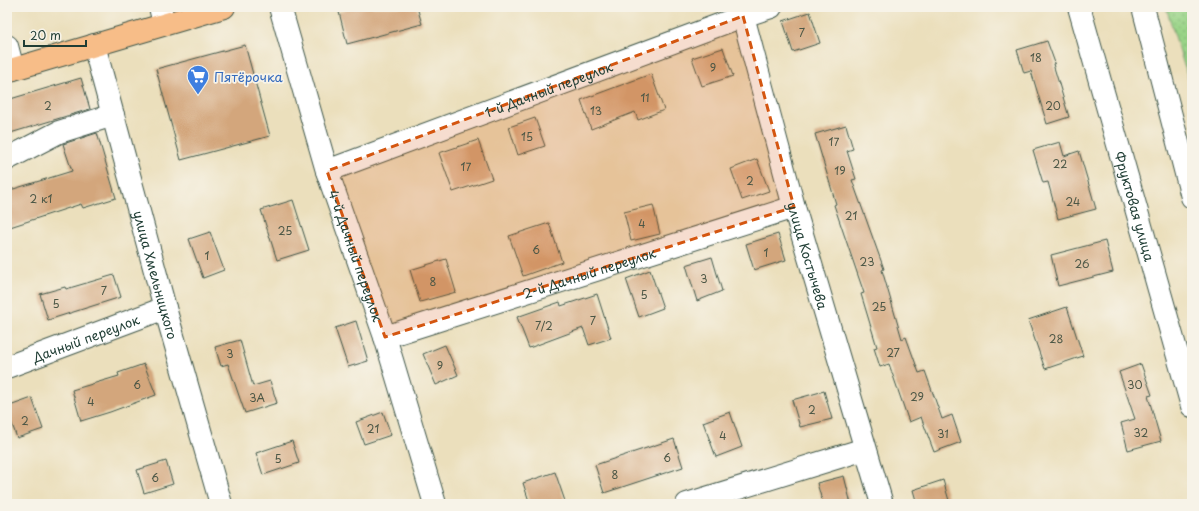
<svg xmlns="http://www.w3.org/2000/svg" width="1199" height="511" font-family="'Playpen Sans',sans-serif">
<defs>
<pattern id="park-dots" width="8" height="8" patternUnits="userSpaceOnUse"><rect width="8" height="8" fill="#99d487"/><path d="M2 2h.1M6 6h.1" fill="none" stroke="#7cad6f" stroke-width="1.8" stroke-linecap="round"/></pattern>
</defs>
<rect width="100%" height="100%" fill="#f7f3e8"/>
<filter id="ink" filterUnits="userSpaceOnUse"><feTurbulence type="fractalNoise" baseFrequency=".025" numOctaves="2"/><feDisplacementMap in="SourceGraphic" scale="8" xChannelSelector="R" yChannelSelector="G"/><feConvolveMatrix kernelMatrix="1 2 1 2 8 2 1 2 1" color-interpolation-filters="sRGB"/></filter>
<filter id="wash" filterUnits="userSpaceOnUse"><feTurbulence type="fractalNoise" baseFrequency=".012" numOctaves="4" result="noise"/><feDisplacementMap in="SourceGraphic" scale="16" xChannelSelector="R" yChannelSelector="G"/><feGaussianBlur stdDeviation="0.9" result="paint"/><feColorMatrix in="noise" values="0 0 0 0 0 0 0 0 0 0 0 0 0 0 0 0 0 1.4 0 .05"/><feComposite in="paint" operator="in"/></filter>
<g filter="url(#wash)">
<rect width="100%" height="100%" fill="#ebdfbc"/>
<path fill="url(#park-dots)" stroke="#5c885e" d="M1166,7H1192V91Z"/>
<g id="blocks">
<path fill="#d3a67c" d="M355,7H417L422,24L347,44L339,12Z
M810,12L820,43L793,52L783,21Z
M1047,41L1055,63L1053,64L1069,117L1047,124L1031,71L1024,73L1017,50Z
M245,45L270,136L181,160L156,69Z
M723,48L733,76L702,86L692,58Z
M651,74L664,110L638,120L635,112L591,129L581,100Z
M81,78L90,109L7,134V100Z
M535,118L545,146L518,155L509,127Z
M846,125L853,149L847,151L856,179L852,180L884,269L882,270L902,339L906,337L919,373L925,371L942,419L952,415L961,442L934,452L921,417L909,422L889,364L880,367L874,348L877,347L861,294L864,293L834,205L836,204L815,134Z
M97,133L116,198L83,208L81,204L7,228V191L72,171L63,144Z
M478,140L492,179L453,192L439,153Z
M1060,142L1064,156L1079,151L1096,209L1058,219L1048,182L1043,183L1033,150Z
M757,159L769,191L742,200L731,169Z
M293,200L309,250L277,260L261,210Z
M653,205L660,234L631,241L624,212Z
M549,223L562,262L523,276L509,236Z
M210,232L224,270L203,278L189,239Z
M778,234L786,260L754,270L746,244Z
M1105,241L1113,272L1058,286L1051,255Z
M712,257L722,291L697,301L686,265Z
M446,259L456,292L420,302L410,270Z
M650,270L663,308L639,317L626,279Z
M114,275L121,297L48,320L40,294L65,287L66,289Z
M597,294L611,338L589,345L583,328L529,348L517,317L560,302L561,306Z
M1067,307L1083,356L1045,369L1028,320Z
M356,321L368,361L348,367L335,328Z
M240,340L253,386L270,381L277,403L245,413L228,364L221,366L215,347Z
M445,345L458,375L436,385L423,354Z
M144,364L156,395L110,412L81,421L72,390L119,376L118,373Z
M1141,364L1152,395L1148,396L1161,441L1128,450L1121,423L1135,419L1119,372Z
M824,391L832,419L800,427L792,400Z
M32,398L43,429L17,438L7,410V407Z
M383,412L391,435L364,444L356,422Z
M730,412L742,447L716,457L703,422Z
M674,439L683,467L604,493L595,465Z
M292,441L299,463L263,475L256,453Z
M166,461L173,484L144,493L137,470Z
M555,472L566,504H530L523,483Z
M844,476L851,504H823L817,483Z
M943,480L950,504H917L913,490Z"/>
</g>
</g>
<g filter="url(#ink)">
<use href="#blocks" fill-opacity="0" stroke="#3e5548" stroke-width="1"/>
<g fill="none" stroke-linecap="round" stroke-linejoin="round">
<g stroke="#3e5548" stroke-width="24">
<g id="minor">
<path d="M160,7L164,24"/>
<path id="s1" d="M280,7L327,171L385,337L435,504"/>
<path id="s2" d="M737,7L743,16L794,207L882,504"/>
<path id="s3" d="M1079,7L1192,406"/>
<path d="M1143,7L1192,197"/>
<path id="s4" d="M94,45L165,308L221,504"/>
<path d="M7,46L13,69"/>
<path d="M7,159L59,132L113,115"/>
<path id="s5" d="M327,171L743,16L771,7"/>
<path id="s6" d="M385,337L794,207"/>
<path id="s7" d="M7,367L165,308"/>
<path d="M687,504L865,449"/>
</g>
</g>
<g stroke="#3e5548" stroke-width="24">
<path id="major" d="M7,71L224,7"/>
</g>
<use href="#minor" stroke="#fff" stroke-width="22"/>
<use href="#major" stroke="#f7bd88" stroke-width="22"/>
</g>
</g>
<path fill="#d45610" fill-opacity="0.2" stroke="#d45610" stroke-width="3" stroke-dasharray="8 5" stroke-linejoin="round" d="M743,16L794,207L385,337L327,171Z"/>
<defs>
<g id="supermarket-pin" transform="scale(1.15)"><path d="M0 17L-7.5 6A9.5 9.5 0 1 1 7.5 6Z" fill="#3f7fe0" stroke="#f7f3e8"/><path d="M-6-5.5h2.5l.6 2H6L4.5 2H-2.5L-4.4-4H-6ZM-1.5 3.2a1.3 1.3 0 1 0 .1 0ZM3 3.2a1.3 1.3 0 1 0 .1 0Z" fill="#fff"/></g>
</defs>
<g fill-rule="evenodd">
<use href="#supermarket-pin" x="198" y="76"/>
</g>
<g text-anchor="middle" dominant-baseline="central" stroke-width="3.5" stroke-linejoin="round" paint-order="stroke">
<g font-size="11" fill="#4c5746">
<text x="802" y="32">7</text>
<text x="1036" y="57">18</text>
<text x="713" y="67">9</text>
<text x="645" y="97">11</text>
<text x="48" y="105">2</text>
<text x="1053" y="105">20</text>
<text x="596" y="110">13</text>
<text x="527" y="136">15</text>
<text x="834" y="141">17</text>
<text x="1060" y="163">22</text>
<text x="466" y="166">17</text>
<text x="840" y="170">19</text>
<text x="750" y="180">2</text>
<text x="41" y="198">2 к1</text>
<text x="1073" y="201">24</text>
<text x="851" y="215">21</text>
<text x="642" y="223">4</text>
<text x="285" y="230">25</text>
<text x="536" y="249">6</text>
<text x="766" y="252">1</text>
<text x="207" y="255">1</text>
<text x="867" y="261">23</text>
<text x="1082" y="263">26</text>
<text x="704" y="278">3</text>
<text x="433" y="281">8</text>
<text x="104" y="290">7</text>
<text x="644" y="294">5</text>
<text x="56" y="303">5</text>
<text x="879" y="306">25</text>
<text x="593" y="320">7</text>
<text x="544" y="325">7/2</text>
<text x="1056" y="338">28</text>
<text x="893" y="352">27</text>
<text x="230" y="353">3</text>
<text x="440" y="365">9</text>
<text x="137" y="384">6</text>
<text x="1135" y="384">30</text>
<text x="917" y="396">29</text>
<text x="257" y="397">3А</text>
<text x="91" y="401">4</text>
<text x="812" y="409">2</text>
<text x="25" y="420">2</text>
<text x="373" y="428">21</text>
<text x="1141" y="432">32</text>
<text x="943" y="433">31</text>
<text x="723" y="435">4</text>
<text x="667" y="457">6</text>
<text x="278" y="458">5</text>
<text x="615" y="474">8</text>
<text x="155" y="477">6</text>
</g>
<g font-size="13" fill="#366cbe" stroke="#f7f3e8" text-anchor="start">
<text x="214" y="76">Пятёрочка</text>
</g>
<g font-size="13" fill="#1f3d34" stroke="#f7f3e8">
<text stroke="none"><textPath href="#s5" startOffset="236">1-й Дачный переулок</textPath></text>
<text stroke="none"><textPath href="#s3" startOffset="207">Фруктовая улица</textPath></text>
<text stroke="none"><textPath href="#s1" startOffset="260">4-й Дачный переулок</textPath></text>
<text stroke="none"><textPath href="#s2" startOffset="259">улица Костычева</textPath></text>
<text stroke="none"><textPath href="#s6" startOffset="214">2-й Дачный переулок</textPath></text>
<text stroke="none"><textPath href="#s4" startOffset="238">улица Хмельницкого</textPath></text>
<text stroke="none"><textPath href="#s7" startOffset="84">Дачный переулок</textPath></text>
</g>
</g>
<rect width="1199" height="511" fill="none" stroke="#f7f3e8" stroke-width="24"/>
<path d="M24 40v6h62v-6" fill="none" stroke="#1f3d34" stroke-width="2"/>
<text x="30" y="40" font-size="12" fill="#1f3d34" stroke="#f7f3e8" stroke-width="3" paint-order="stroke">20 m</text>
</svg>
